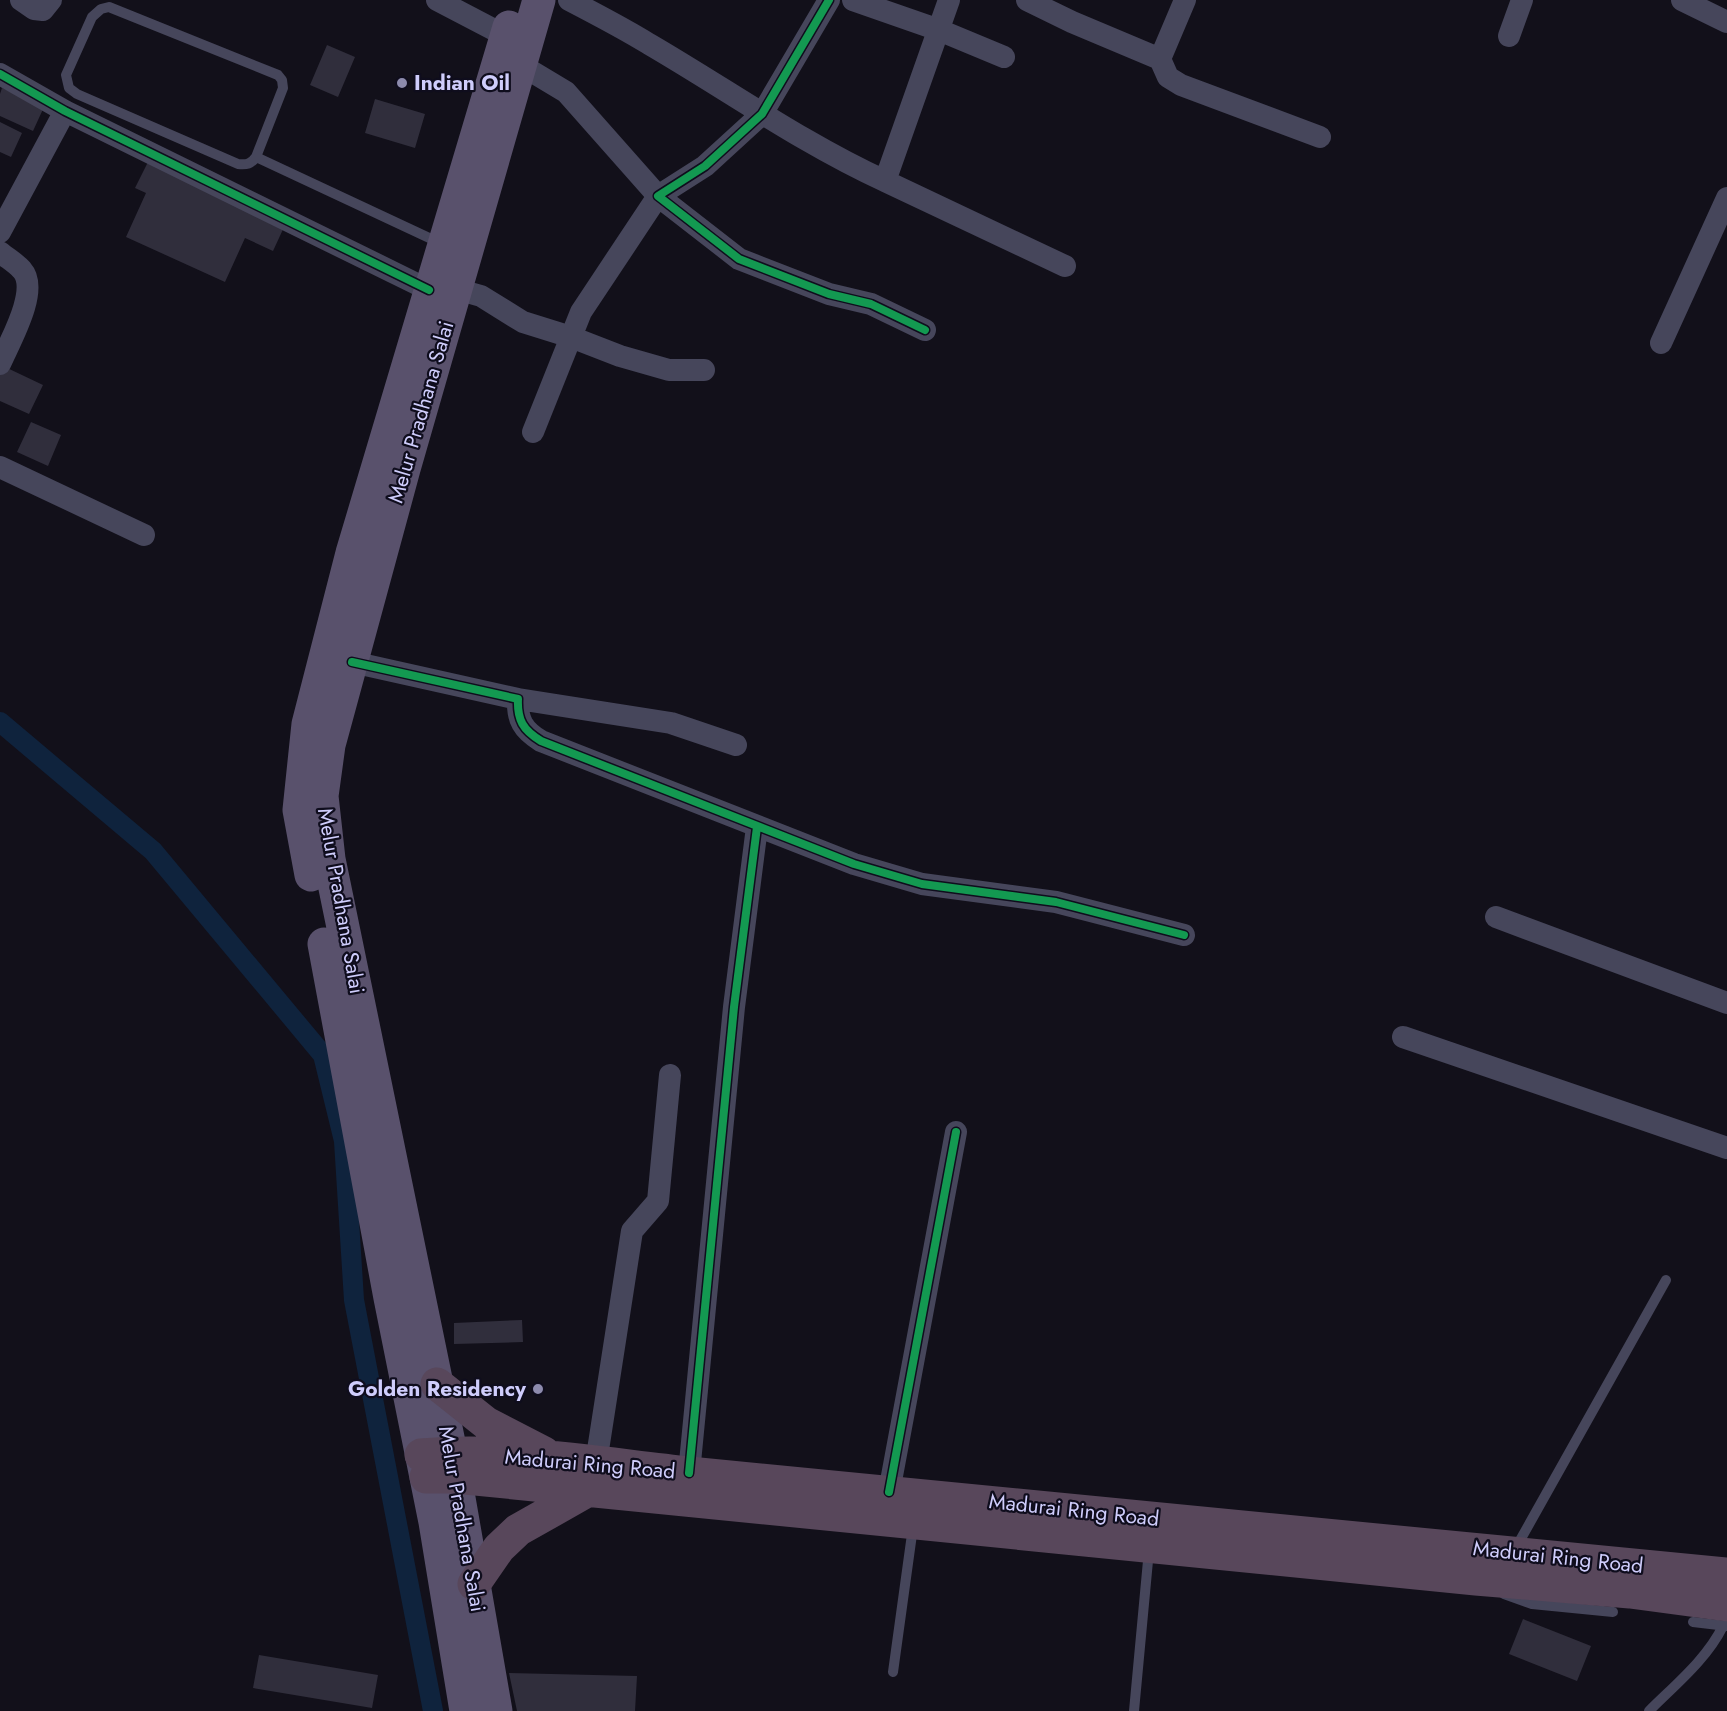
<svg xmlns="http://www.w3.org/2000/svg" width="1727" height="1711" font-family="Jost,sans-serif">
<rect width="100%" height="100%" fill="#12101a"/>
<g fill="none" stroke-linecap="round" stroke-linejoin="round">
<path stroke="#0f233d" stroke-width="20" d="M0,722L153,851L323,1055L344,1141L354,1300L433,1711"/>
</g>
<path fill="#302e3c" d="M327,45L355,57L338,97L310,85Z
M2,88L44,107L33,131L0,116V94Z
M375,99L425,114L415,148L365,133Z
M0,122L22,133L11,157L0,152Z
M148,162L285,225L273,251L245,238L225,282L126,237L146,193L135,188Z
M3,366L43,385L29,414L0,401V373Z
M31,422L61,435L48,466L17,452Z
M522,1320L523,1342L454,1344V1323Z
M1523,1619L1591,1646L1577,1681L1509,1654Z
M259,1655L378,1675L372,1708L253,1688Z
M509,1673L637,1676L635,1711H517Z"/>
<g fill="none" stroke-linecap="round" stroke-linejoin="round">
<path stroke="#46465b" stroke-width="10" d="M256,157L283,88L282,80L278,75L109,7L101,9L92,17L66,75L69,88L77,94L238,164C247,165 251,164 256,157L440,243
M1518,1544L1666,1280
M1504,1594L1532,1604L1613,1612
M1693,1622L1727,1626
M893,1672L913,1527
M1134,1711L1149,1550
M1649,1711C1675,1685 1707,1659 1723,1626"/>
<path stroke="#46465b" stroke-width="22" d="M21,0L34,9L43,10L51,0
M437,0L506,36
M569,0C596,14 623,28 649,44C728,90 802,143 885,181
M829,0L762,114L705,166L658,196L739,259L829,294L871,304L925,330
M853,0L939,30L1004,57
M949,0L885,181L1065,266
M1027,0L1072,22L1160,59
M1185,0L1160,59L1168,77L1181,85L1320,137
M1682,0L1727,22
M1509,36L1522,0
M521,65L566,92L658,196L581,312L533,432
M0,74L65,111L429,290
M0,232L65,111
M0,252C7,258 16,263 22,270C40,290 9,343 0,364
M456,289L481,296L523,322L571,337L620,356L669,370H704
M1661,343L1727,198
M0,467L144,535
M352,662L518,699C517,720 523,730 541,741L854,864L922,884L1056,902L1184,935
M518,699L671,723L736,745
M1496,917L1727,1003
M1403,1037L1727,1148
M596,1463L632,1231L658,1201L670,1075
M689,1473L734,1007L757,827
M889,1492L956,1132"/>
<path stroke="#59516c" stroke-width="33" d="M311,875L299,810L308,724L352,553L509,27
M324,944L390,1298L435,1522L466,1711
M496,1711L451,1452L329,859L322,796L329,745L404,469L539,0"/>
<path stroke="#58475b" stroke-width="33" d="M437,1384L486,1423L544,1453
M421,1455C508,1447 603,1464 689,1473L1727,1574
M426,1477H455L1476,1579L1630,1592L1727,1605
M474,1584L499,1548L518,1530L587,1491"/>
<g stroke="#0f0d1d" stroke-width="11">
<path id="cycleway" d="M829,0L762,114L705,166L658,196L739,259L829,294L871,304L925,330
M0,74L65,111L429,290
M352,662L518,699C517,720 523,730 541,741L854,864L922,884L1056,902L1184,935
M689,1473L734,1007L757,827
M889,1492L956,1132"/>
</g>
<use href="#cycleway" stroke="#139951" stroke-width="8"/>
</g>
<g fill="#8d8bad" stroke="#0f0d1d" stroke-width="2">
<circle cx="402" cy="83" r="6"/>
<circle cx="538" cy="1389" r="6"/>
</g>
<g text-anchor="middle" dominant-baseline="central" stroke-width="4.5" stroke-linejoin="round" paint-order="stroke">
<g font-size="21" font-weight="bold" fill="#cfcdfc" stroke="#0f0d1d" text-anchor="start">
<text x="414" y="83">Indian Oil</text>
<text x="526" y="1389" text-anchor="end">Golden Residency</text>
</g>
<g font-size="21" fill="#cfcdfc" stroke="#0f0d1d">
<text transform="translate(421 412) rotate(-74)">Melur Pradhana Salai</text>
<text transform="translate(341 901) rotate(80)">Melur Pradhana Salai</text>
<text transform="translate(590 1464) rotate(5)">Madurai Ring Road</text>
<text transform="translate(1074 1510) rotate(6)">Madurai Ring Road</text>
<text transform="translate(462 1519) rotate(80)">Melur Pradhana Salai</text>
<text transform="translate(1558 1557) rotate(6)">Madurai Ring Road</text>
</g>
</g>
</svg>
